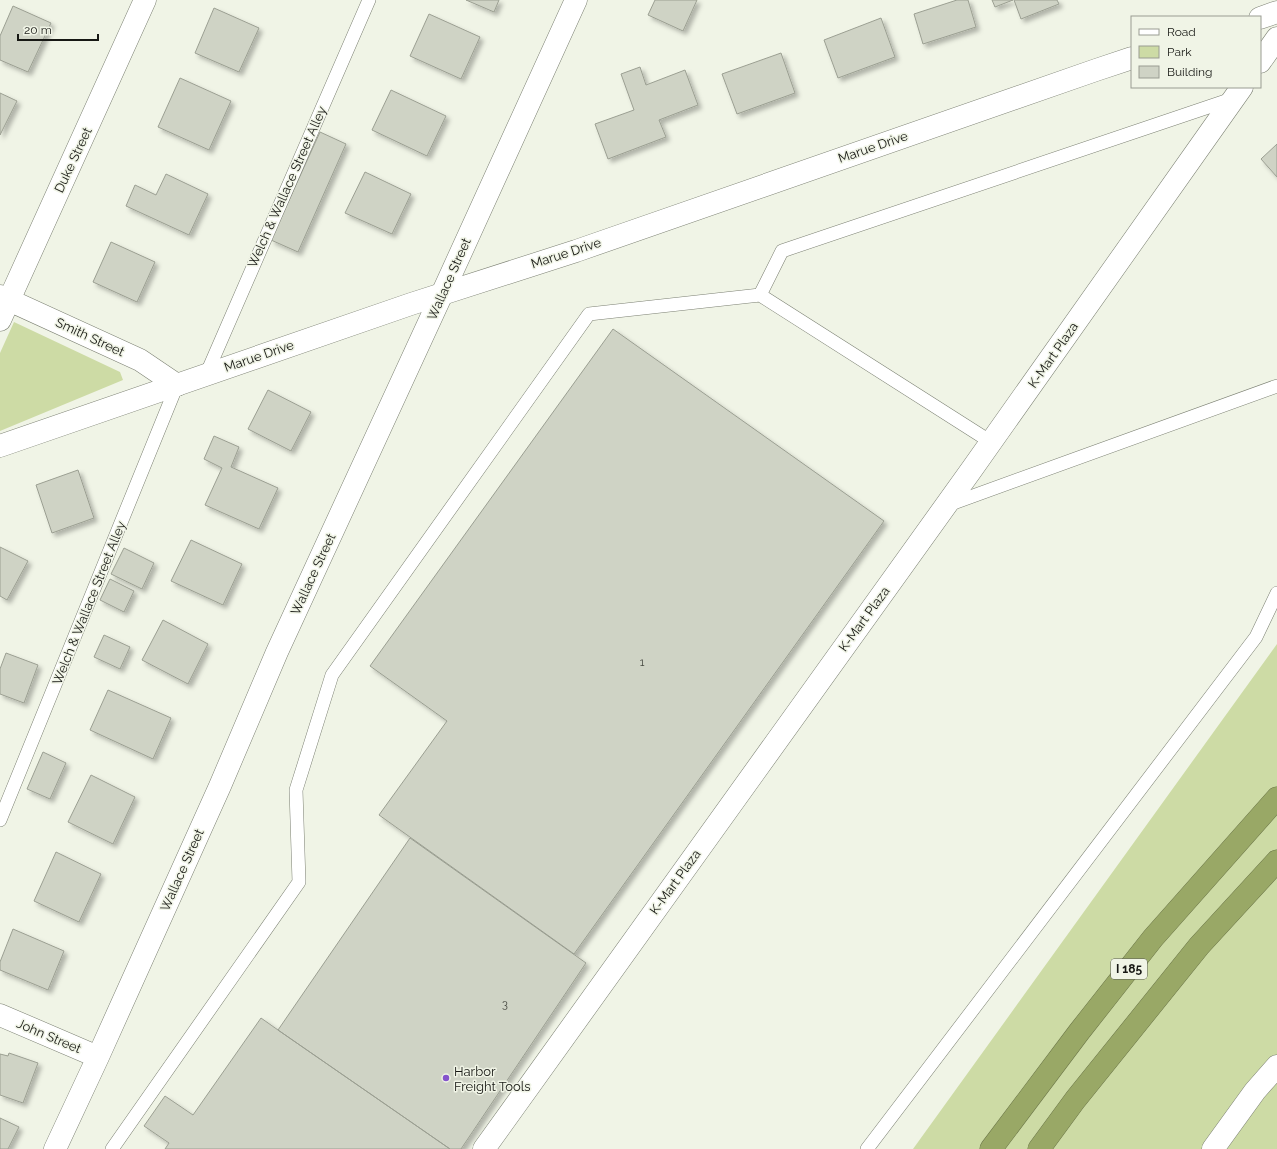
<svg xmlns="http://www.w3.org/2000/svg" width="1277" height="1149" font-family="Raleway,sans-serif">
<defs>
<filter id="shadow"><feDropShadow dx="3.5" dy="3.5" stdDeviation="2" flood-color="#0004"/></filter>
</defs>
<rect width="100%" height="100%" fill="#f0f4e6"/>
<path fill="#cddba5" d="M14,322L120,372L123,380L0,431V353Z
M1277,644V1149H913Z"/>
<path fill="#cfd3c5" stroke="#9b9f92" filter="url(#shadow)" d="M466,0H499L494,12Z
M655,0H697L683,31L648,15Z
M957,0H968L976,27L923,44L914,14Z
M992,0H1013L995,7Z
M1014,0H1057L1059,4L1021,19Z
M13,6L51,23L28,72L0,60V36Z
M214,8L259,28L239,72L195,53Z
M429,14L480,37L461,79L410,56Z
M881,18L895,57L838,78L824,40Z
M781,53L795,93L737,114L722,74Z
M640,67L646,85L685,70L698,105L659,120L666,137L608,159L595,124L634,110L621,74Z
M180,78L231,101L209,150L158,127Z
M391,90L446,116L427,156L372,130Z
M0,93L17,101L0,135Z
M320,132L346,144L298,252L271,240Z
M1277,144V177L1261,159Z
M365,172L411,194L392,234L345,213Z
M166,174L208,194L189,235L126,206L135,185L156,195Z
M111,242L155,262L137,302L93,282Z
M613,329L884,521L574,954L379,815L447,721L370,666Z
M268,390L311,412L291,451L248,429Z
M214,436L239,447L231,467L278,488L259,529L205,505L222,468L204,459Z
M78,470L94,518L52,533L36,485Z
M191,540L242,564L223,605L171,581Z
M0,547L28,561L7,600L0,596Z
M124,548L154,563L142,589L111,574Z
M110,579L134,591L124,612L100,600Z
M163,620L208,644L188,684L142,660Z
M104,635L130,647L120,669L94,657Z
M6,653L38,665L24,703L0,694V669Z
M108,690L171,718L153,759L90,730Z
M43,752L66,763L50,799L27,789Z
M91,775L135,797L113,844L68,822Z
M410,838L586,963L461,1149H450L278,1030Z
M56,852L101,874L79,922L34,901Z
M13,929L64,951L48,990L0,970V962Z
M261,1018L278,1030L450,1149H165L169,1143L144,1126L165,1096L193,1115Z
M9,1053L38,1063L23,1103L0,1095V1054L8,1056Z
M0,1118L19,1127L8,1149H0Z"/>
<g fill="none" stroke-linecap="round" stroke-linejoin="round">
<g stroke="#7c8073" stroke-width="14">
<path id="service" d="M760,295L782,251L1232,99
M206,375L369,0
M948,505L1277,386
M0,820L177,385
M112,1149L299,882L296,790L332,675L589,314L760,295L991,442
M867,1149L1256,637L1277,593"/>
</g>
<g stroke="#7c8073" stroke-width="23">
<path id="minor" d="M1260,62L1277,38
M0,296L140,360L177,385
M0,320L145,0
M0,1015L98,1057
M55,1149L98,1057L220,786L277,652L442,294L576,0
M484,1149L972,469L1242,87
M1213,1149L1255,1091L1277,1066"/>
</g>
<g stroke="#7c8073" stroke-width="23">
<path id="tertiary" d="M1260,18L1277,12
M0,446L411,304L576,251L1096,70L1132,58"/>
</g>
<g stroke="#6c7649" stroke-width="23">
<path id="motorway" d="M991,1149L1079,1032L1153,938L1277,798
M1039,1149L1075,1100L1199,946L1277,861"/>
</g>
<use href="#service" stroke="#fff" stroke-width="13"/>
<use href="#minor" stroke="#fff" stroke-width="22"/>
<use href="#tertiary" stroke="#fff" stroke-width="22"/>
<use href="#motorway" stroke="#99a866" stroke-width="22"/>
</g>
<circle fill="#8553cc" stroke="#f0f4e6" stroke-width="1.5" cx="446" cy="1078" r="4"/>
<g text-anchor="middle" dominant-baseline="central" stroke-width="3" stroke-linejoin="round" paint-order="stroke">
<g font-size="11" fill="#454740">
<text x="642" y="662">1</text>
<text x="505" y="1004">3</text>
</g>
<rect fill="#f0f4e6" stroke="#585a53" stroke-width="1" x="1111" y="959" width="36" height="20" rx="3"/>
<g font-size="12" font-weight="bold" fill="#171814">
<text x="1129" y="969">I 185</text>
</g>
<g font-size="13" fill="#171814" stroke="#f0f4e6">
<text transform="translate(873 147) rotate(-19)">Marue Drive</text>
<text transform="translate(73 160) rotate(-65)">Duke Street</text>
<text transform="translate(287 187) rotate(-66)">Welch &amp; Wallace Street Alley</text>
<text transform="translate(566 253) rotate(-18)">Marue Drive</text>
<text transform="translate(449 279) rotate(-66)">Wallace Street</text>
<text transform="translate(90 337) rotate(25)">Smith Street</text>
<text transform="translate(1053 355) rotate(-55)">K-Mart Plaza</text>
<text transform="translate(259 356) rotate(-19)">Marue Drive</text>
<text transform="translate(313 574) rotate(-65)">Wallace Street</text>
<text transform="translate(89 603) rotate(-68)">Welch &amp; Wallace Street Alley</text>
<text transform="translate(864 619) rotate(-54)">K-Mart Plaza</text>
<text transform="translate(182 870) rotate(-66)">Wallace Street</text>
<text transform="translate(675 882) rotate(-54)">K-Mart Plaza</text>
<text transform="translate(49 1036) rotate(23)">John Street</text>
</g>
<g font-size="13" fill="#171814" stroke="#f0f4e6" text-anchor="start">
<text x="454" y="1071">Harbor<tspan x="454" dy="15">Freight Tools</tspan></text>
</g>
</g>
<rect x="1131" y="16" width="130" height="72" fill="#f0f4e6" stroke="#999c92"/>
<rect x="1139" y="29" width="20" height="6" fill="#ffffff" stroke="#999c92"/>
<text x="1167" y="36" font-size="12" fill="#171814">Road</text>
<rect x="1139" y="46" width="20" height="12" fill="#cddba5" stroke="#999c92"/>
<text x="1167" y="56" font-size="12" fill="#171814">Park</text>
<rect x="1139" y="66" width="20" height="12" fill="#cfd3c5" stroke="#999c92"/>
<text x="1167" y="76" font-size="12" fill="#171814">Building</text>
<path d="M18 34v6h80v-6" fill="none" stroke="#171814" stroke-width="2"/>
<text x="24" y="34" font-size="12" fill="#171814" stroke="#f0f4e6" stroke-width="3" paint-order="stroke">20 m</text>
</svg>
